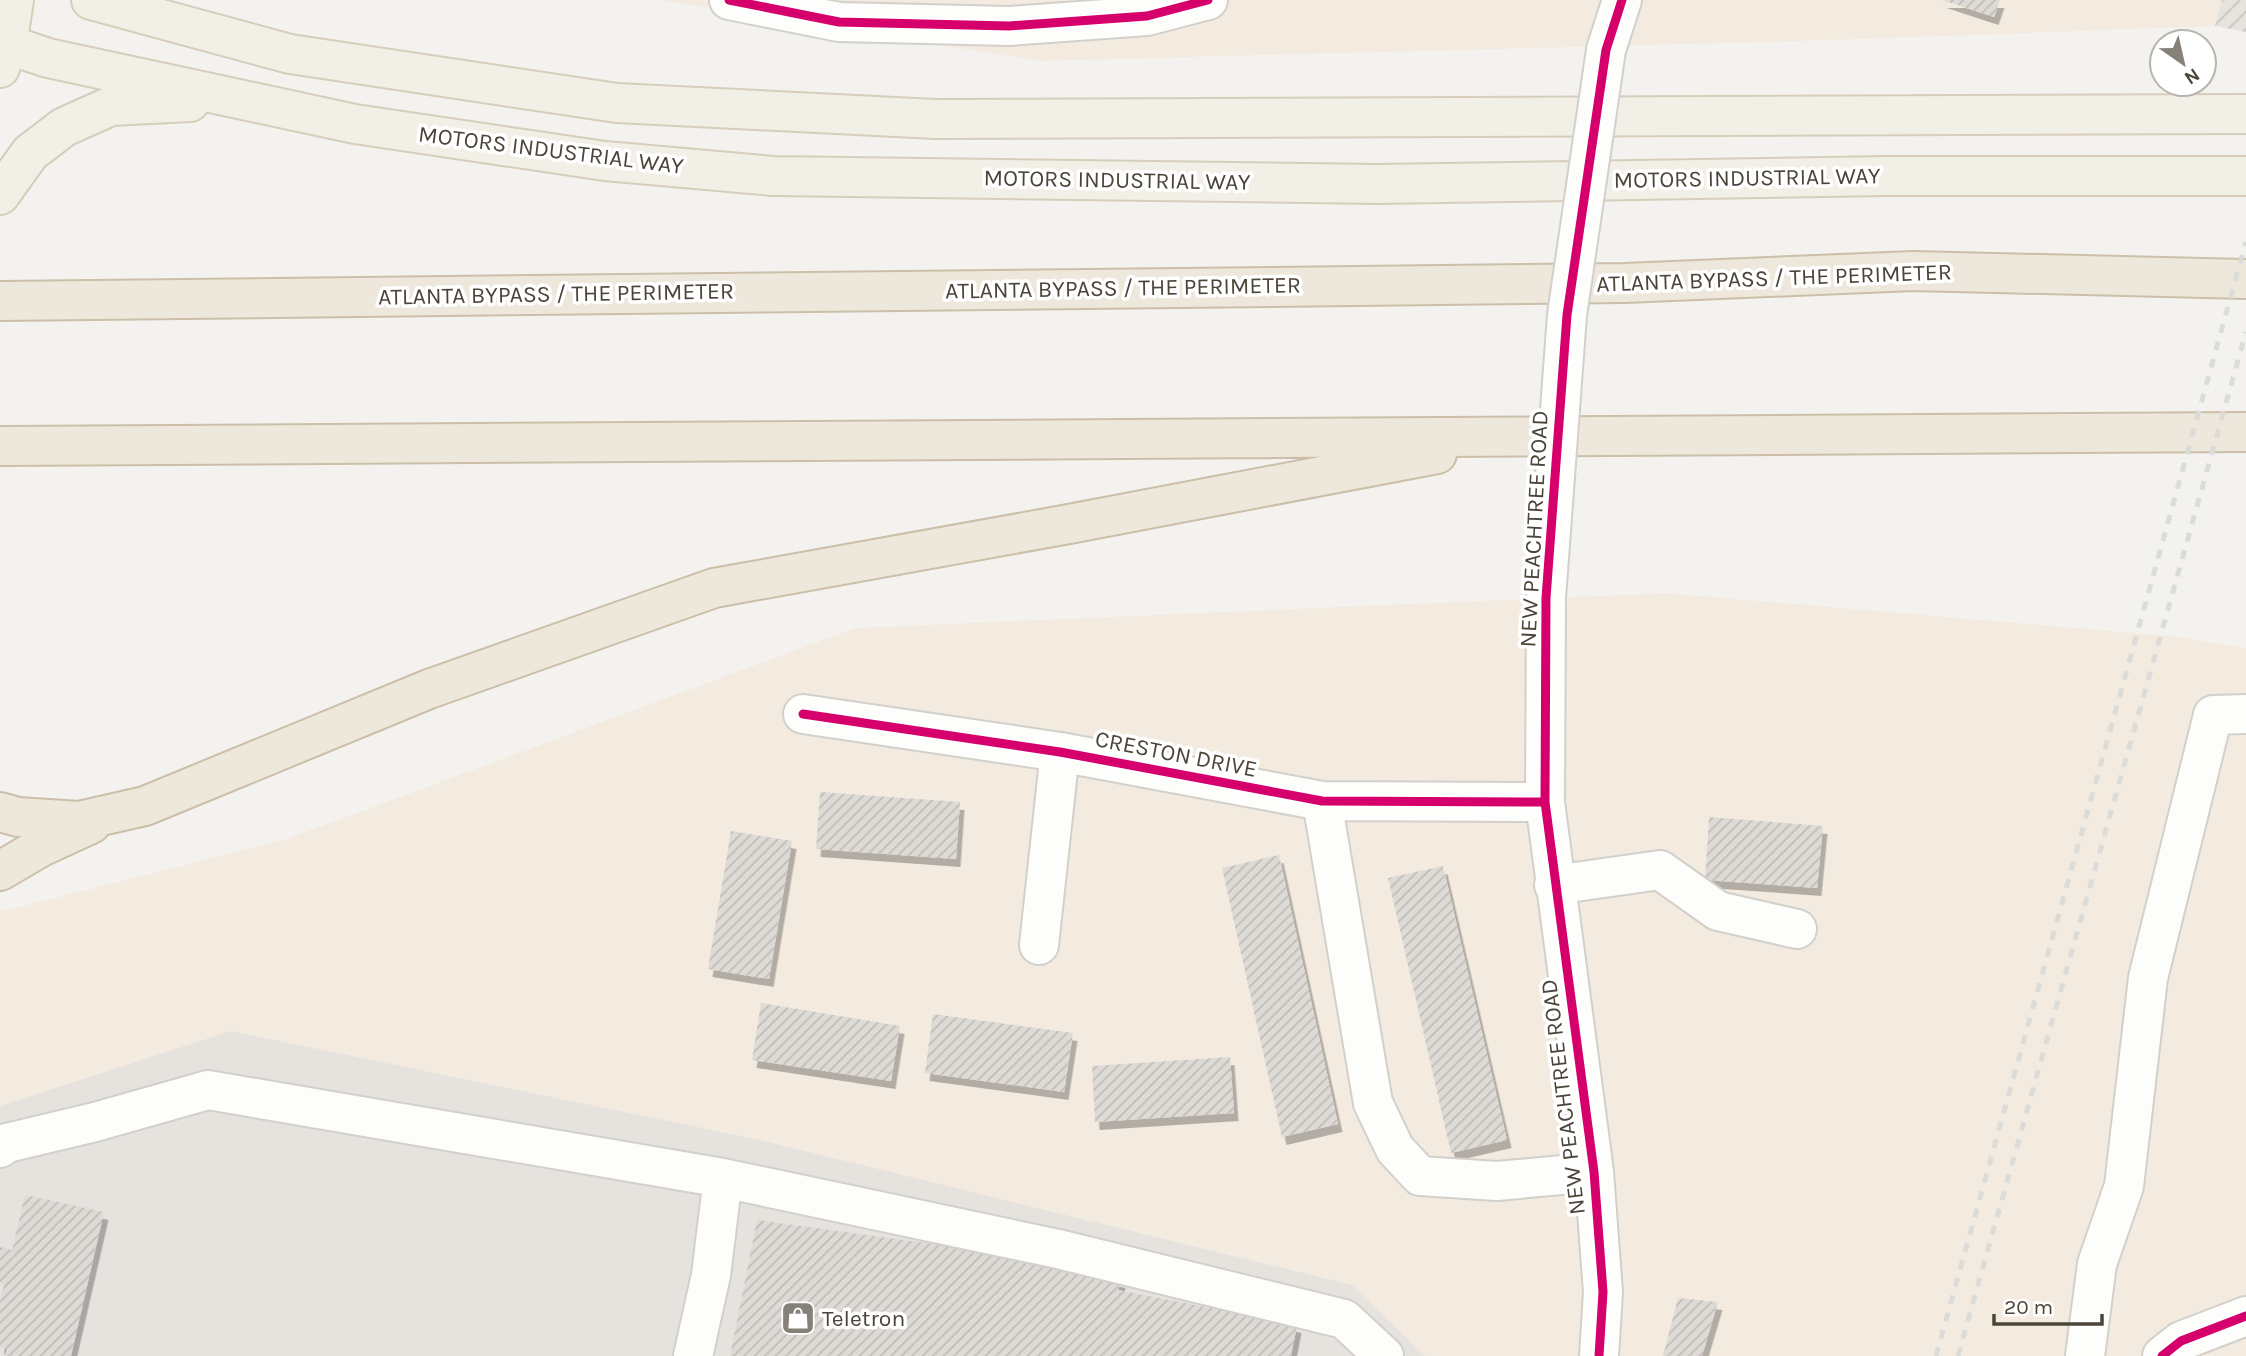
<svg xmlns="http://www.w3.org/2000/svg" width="2246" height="1356" font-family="Karla,sans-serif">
<defs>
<pattern id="industrial-furrows" width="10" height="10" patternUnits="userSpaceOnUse" patternTransform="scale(1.75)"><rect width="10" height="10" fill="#e6e2de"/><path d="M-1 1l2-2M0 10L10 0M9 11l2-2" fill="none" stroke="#c7c3bf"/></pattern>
<pattern id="building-hatch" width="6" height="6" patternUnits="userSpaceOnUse" patternTransform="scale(1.75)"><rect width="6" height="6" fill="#dedbd6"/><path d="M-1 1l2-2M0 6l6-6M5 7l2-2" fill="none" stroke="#c0bdb8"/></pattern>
<filter id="shadow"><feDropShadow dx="4.5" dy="8" stdDeviation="0" flood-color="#0004"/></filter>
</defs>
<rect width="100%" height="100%" fill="#f4f2ee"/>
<path fill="#f3ebdf" d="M661,0H2222L2215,26L1833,40L1040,61Z
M1666,593L2180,637L2246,648V1356H0V912L287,839L855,628Z"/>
<path fill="url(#industrial-furrows)" d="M2222,0H2246V32L2215,26Z"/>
<path fill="#e6e3df" d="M231,1031L760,1140L1352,1285L1425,1356H0V1106Z"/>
<path fill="url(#building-hatch)" filter="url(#shadow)" d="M1942,0H2000L1994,17Z
M820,792L960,802L956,859L816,849Z
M1709,817L1823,826L1817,888L1705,880Z
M731,831L792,841L769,979L708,969Z
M1279,855L1338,1124L1282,1137L1222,868Z
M1443,866L1507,1140L1451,1153L1388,878Z
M761,1003L900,1026L891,1081L752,1060Z
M933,1014L1073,1033L1064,1092L925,1073Z
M1230,1057L1234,1113L1095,1122L1092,1066Z
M25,1195L104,1212L71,1356H5L7,1349L0,1347V1303L4,1284L0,1283V1247L12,1250Z
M757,1220L955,1247L1121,1280L1118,1290L1297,1325L1291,1356H730Z
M1678,1298L1718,1302L1702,1356H1663Z"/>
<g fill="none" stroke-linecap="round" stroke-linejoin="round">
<g stroke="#d2d0cb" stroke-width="42">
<path id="minor" d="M729,0L839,22L1009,26L1147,16L1208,0
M1606,50L1622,0
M1546,598L1545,802L1594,1172L1603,1292L1599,1356
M803,714L1060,752L1322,801L1545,802
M1322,801L1373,1103L1395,1149L1420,1176L1497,1181L1594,1172
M1554,885L1660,870L1718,911L1797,929
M1039,945L1060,752
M0,1148L7,1143L95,1122L208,1090L723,1178L711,1275L693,1356
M723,1178L1058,1249L1344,1319L1384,1356
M2085,1356L2097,1264L2124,1186L2148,978L2213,715L2246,714
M2162,1356L2181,1341L2246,1316"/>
</g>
<g stroke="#d6cebb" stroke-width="42">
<path id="major" d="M91,0L290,54L617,103L935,119L2246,114
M0,42L48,58L355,124L605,161L773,176L1378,184L1886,176H2246
M0,68L7,45L14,0
M0,195L30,153L64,127L111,106L190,102"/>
</g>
<g stroke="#ccbfa9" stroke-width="42">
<path id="highway" d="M0,301L1625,283L1913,271L2246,279
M0,446L2246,432
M0,812L18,817L79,821L145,806L429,689L714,588L1069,524L1437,454
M0,871L41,847L91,824"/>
</g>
<use href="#minor" stroke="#fdfdfc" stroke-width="38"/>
<use href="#major" stroke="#f2efe6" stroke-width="38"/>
<use href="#highway" stroke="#ede8db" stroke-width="38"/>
<path stroke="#dbdbda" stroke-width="5" stroke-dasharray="9 9" stroke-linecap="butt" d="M1936,1356L2246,242
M1958,1356L2246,332"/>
<g stroke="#d2d0cb" stroke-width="42" stroke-linecap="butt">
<path id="minor-bridge" d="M1546,598L1567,315L1606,50"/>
</g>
<use href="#minor-bridge" stroke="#fdfdfc" stroke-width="38"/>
<g stroke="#fff" stroke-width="13">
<path id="cycleway" d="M729,0L839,22L1009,26L1147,16L1208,0
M803,714L1060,752L1322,801L1545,802
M1599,1356L1603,1292L1594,1172L1545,802L1546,598L1567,315L1606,50L1622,0
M2162,1356L2181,1341L2246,1316"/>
</g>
<use href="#cycleway" stroke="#d6006c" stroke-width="9"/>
</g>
<defs>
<g id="shop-square" transform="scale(1.75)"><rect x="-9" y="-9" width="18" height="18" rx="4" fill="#868178" stroke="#fff"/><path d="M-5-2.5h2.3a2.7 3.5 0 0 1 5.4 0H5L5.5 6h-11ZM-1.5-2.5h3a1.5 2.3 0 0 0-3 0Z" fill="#fff"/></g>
</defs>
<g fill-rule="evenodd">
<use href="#shop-square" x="798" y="1318"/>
</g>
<g text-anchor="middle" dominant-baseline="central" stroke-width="7" stroke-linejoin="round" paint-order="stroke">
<g font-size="23" fill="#4b4439" stroke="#fff">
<text transform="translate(551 150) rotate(7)">MOTORS INDUSTRIAL WAY</text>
<text transform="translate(1747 178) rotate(-1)">MOTORS INDUSTRIAL WAY</text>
<text transform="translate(1117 180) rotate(1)">MOTORS INDUSTRIAL WAY</text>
<text transform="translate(1774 278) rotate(-2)">ATLANTA BYPASS / THE PERIMETER</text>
<text transform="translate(1123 288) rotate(-1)">ATLANTA BYPASS / THE PERIMETER</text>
<text transform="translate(556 294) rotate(-1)">ATLANTA BYPASS / THE PERIMETER</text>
<text transform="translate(1534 529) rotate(-87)">NEW PEACHTREE ROAD</text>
<text transform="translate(1176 754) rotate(11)">CRESTON DRIVE</text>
<text transform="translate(1563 1097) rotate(-97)">NEW PEACHTREE ROAD</text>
</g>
<g font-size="23" fill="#4b4439" stroke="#fff" text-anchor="start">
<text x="822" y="1318">Teletron</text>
</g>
</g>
<g transform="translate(2183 63) rotate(146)"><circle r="33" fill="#ffffff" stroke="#b7b4b0" stroke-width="2"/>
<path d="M0-5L12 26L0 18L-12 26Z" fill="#868178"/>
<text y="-10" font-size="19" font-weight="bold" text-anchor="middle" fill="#4b4439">N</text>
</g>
<path d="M1994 1314v10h108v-10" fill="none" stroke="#4b4439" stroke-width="3.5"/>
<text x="2004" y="1314" font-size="21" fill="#4b4439" stroke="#ffffff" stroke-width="5" paint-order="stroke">20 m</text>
</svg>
